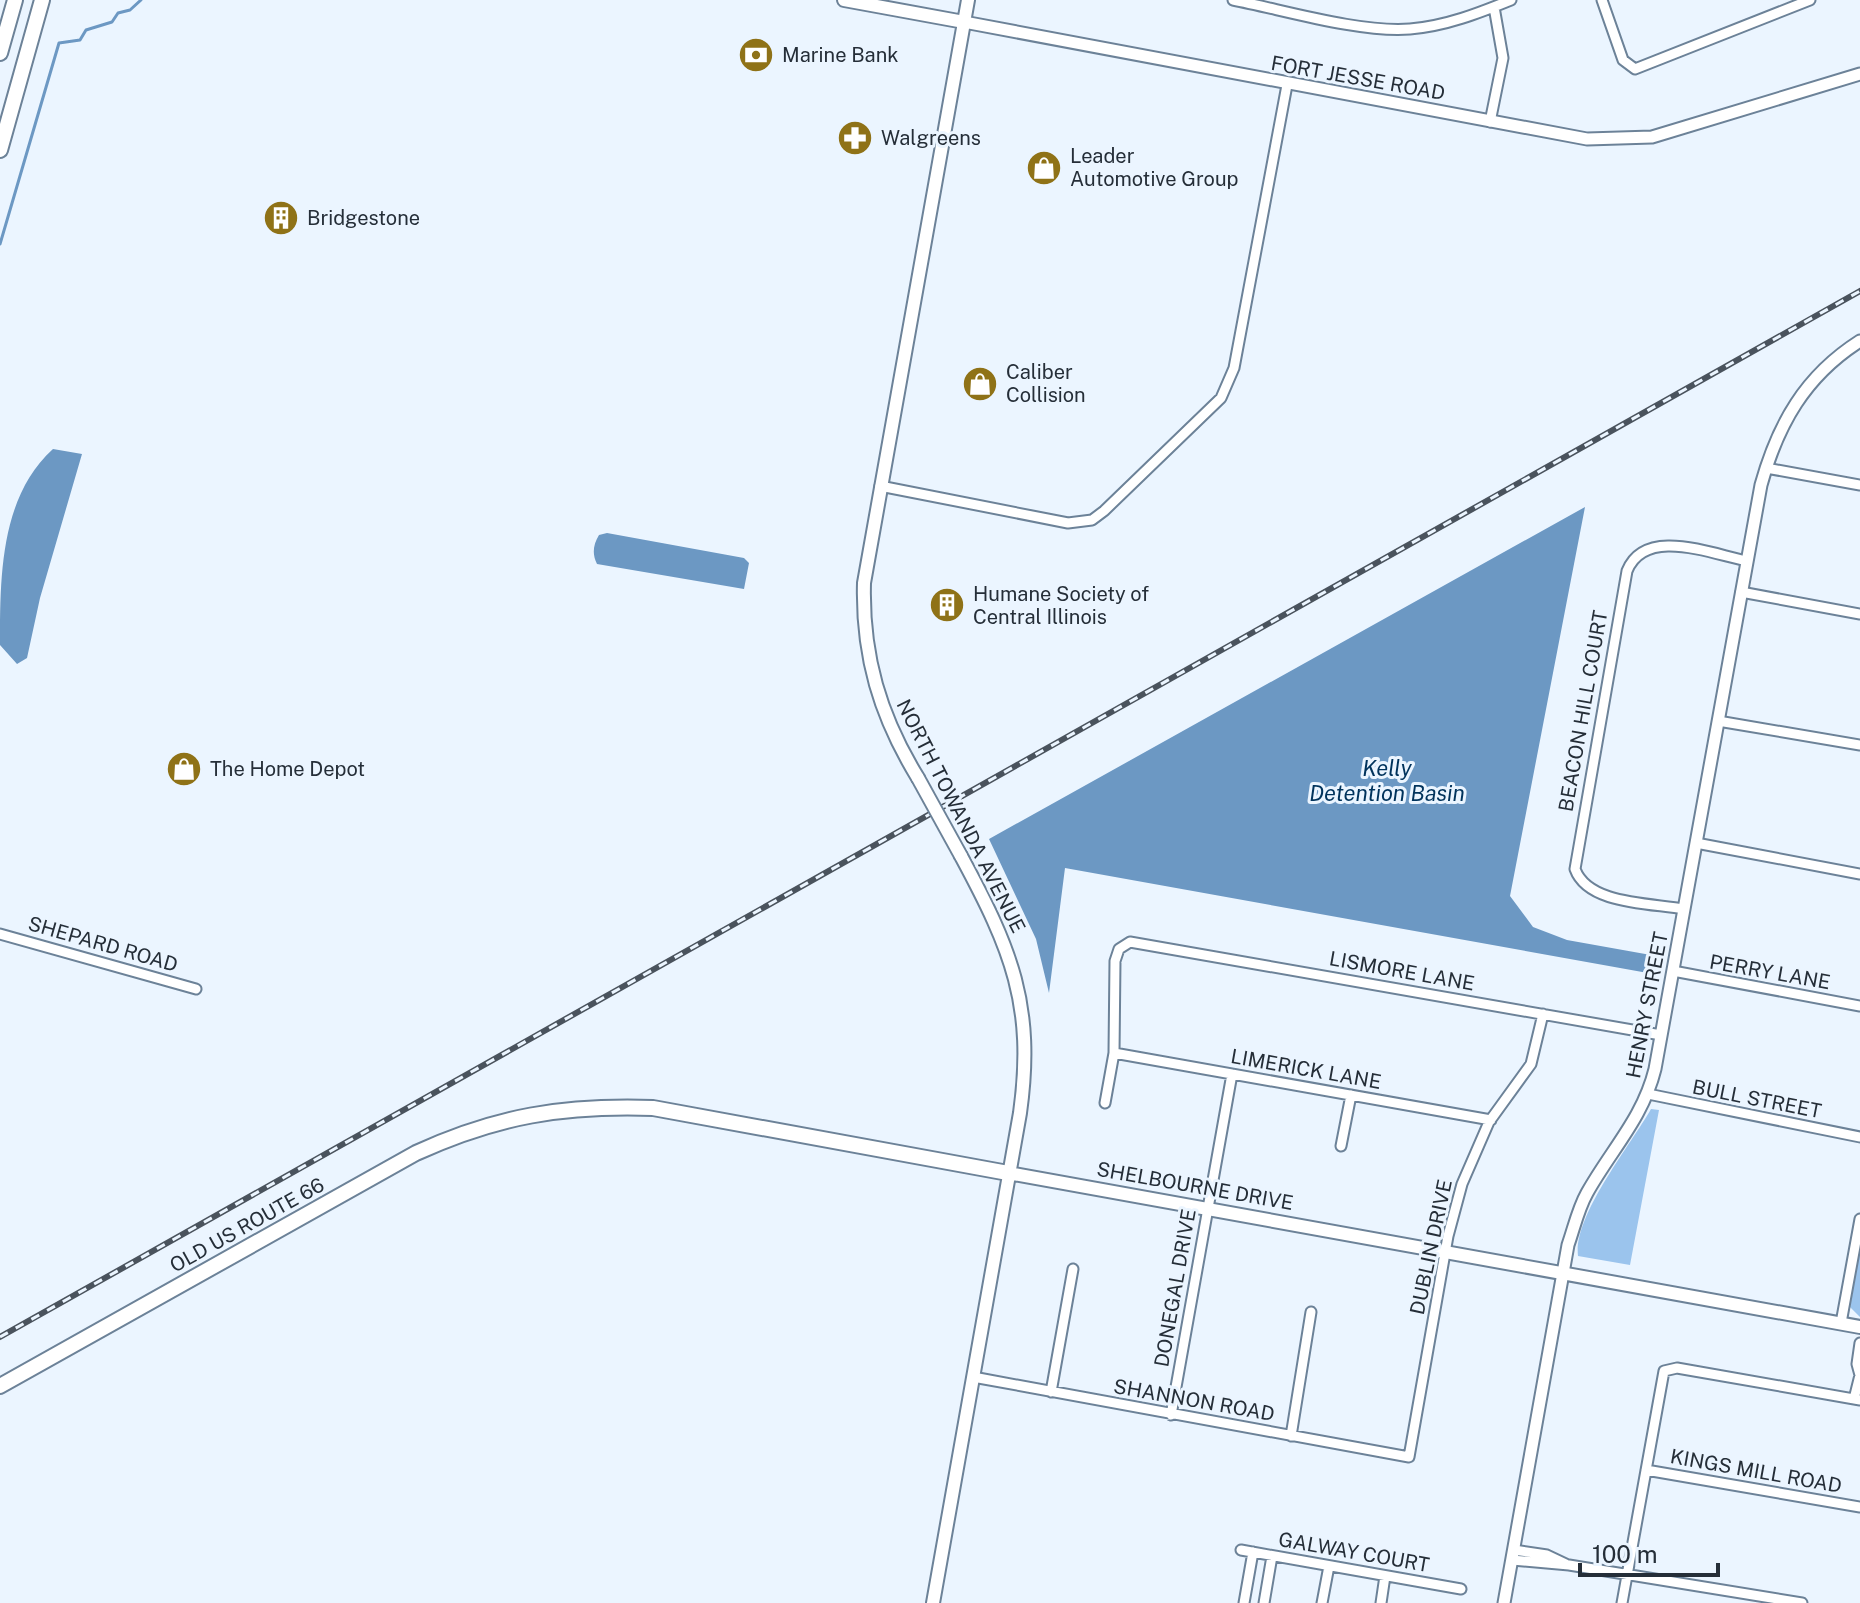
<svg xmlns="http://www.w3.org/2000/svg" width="1860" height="1603" font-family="'Public Sans',sans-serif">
<rect width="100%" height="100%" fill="#ebf5ff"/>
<path fill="#9bc4ed" d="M1651,1109L1659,1110L1630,1265L1578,1256C1573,1216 1630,1146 1651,1109Z
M1860,1250V1317L1850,1307Z"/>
<path fill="#6c98c3" d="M53,449L82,454L40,598L27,658L17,664L0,645C0,577 0,497 53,449Z
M1585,507L1510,896L1533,927L1567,940L1662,957L1659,975L1065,868L1049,993L1036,939L989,839Z
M607,533L744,558L749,563L744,589L597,564C592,554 593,545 599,535Z"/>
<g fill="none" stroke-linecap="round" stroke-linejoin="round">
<path stroke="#6c98c3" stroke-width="3" d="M0,244L59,43L80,40L86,30L112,22L118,13L130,10L141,0"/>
<g stroke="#6c8298" stroke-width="13">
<path id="minor" d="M1233,0C1284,10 1360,33 1410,29C1446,26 1479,13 1511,0
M1602,0L1623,60L1635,69L1810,0
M1490,122L1503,58L1494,7
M1766,468L1860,485
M880,486L1068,523L1092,520L1104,511L1221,398L1234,368L1287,85
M1741,592L1860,614
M1718,721L1860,745
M1696,843L1860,874
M1684,909C1651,903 1588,905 1575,869L1627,571C1645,526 1711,554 1747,561
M0,934L196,989
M1673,971L1860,1006
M1114,1053L1491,1120
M1648,1094L1860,1137
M1105,1103L1114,1053L1115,961L1119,949L1130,942L1661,1035
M1341,1146L1351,1095
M1841,1323L1860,1219
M1860,1375L1857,1364L1860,1343
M973,1377L1409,1457L1448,1236L1462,1184L1489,1122L1531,1064L1543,1014
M1051,1392L1073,1269
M1854,1399L1860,1375
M1171,1415L1232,1074
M1291,1436L1311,1312
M1646,1470L1860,1507
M1241,1550L1461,1589
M1514,1550L1547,1555L1566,1564
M1512,1560L1569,1565L1802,1603
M1244,1603L1253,1552
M1264,1603L1272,1556
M1322,1603L1329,1566
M1381,1603L1385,1576
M1622,1603L1664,1371L1677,1368L1860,1400"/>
</g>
<g stroke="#6c8298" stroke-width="15">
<path id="tertiary" d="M964,22L1587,139L1652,137L1860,74
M1504,1603L1568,1245C1574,1228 1578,1209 1587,1193C1611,1150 1643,1118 1655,1069L1761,485C1778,424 1805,376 1860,341"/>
</g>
<g stroke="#6c8298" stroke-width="16">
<path id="secondary" d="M844,0L964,22
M918,778C880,716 862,656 864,583L968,0
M1008,1173L1860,1327
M933,1603L1020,1113C1035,1005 1011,949 961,856"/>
</g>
<g stroke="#6c8298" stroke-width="18">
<path id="primary" d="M0,1386L416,1153C497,1116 563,1105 653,1108L1008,1173"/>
</g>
<g stroke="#6c8298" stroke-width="18">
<path id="trunk" d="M0,53L15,0
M0,150L42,0"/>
</g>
<use href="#minor" stroke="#fff" stroke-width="9"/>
<use href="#tertiary" stroke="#fff" stroke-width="11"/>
<use href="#secondary" stroke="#fff" stroke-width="12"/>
<use href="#primary" stroke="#fff" stroke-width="14"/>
<use href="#trunk" stroke="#fff" stroke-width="14"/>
<g stroke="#4a535d" stroke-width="6">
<path id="rail" d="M0,1337L1860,291"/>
</g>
<use href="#rail" stroke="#ebf5ff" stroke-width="3" stroke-dasharray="9" stroke-linecap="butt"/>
<g stroke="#6c8298" stroke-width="16" stroke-linecap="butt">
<path id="secondary-bridge" d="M918,778L961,856"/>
</g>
<use href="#secondary-bridge" stroke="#fff" stroke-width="12"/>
</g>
<defs>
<g id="bank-disc" transform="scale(1.8)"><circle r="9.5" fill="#8f7217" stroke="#ebf5ff"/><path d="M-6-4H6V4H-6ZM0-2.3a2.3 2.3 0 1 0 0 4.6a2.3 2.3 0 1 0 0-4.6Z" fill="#fff"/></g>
<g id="pharmacy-disc" transform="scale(1.8)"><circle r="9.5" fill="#8f7217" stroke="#ebf5ff"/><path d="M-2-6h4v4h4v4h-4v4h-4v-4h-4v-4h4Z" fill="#fff"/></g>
<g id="shop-disc" transform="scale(1.8)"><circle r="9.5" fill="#8f7217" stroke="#ebf5ff"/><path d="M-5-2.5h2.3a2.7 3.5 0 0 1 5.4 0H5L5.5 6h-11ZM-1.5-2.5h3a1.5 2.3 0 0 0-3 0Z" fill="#fff"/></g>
<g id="building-disc" transform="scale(1.8)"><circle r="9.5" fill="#8f7217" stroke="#ebf5ff"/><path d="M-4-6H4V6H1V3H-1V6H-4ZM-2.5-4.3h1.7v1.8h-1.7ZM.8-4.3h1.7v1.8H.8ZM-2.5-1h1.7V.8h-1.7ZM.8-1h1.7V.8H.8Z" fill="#fff"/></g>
</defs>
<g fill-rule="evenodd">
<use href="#bank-disc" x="756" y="55"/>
<use href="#pharmacy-disc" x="855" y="138"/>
<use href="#shop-disc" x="1044" y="168"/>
<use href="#building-disc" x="281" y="218"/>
<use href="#shop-disc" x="980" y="384"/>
<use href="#building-disc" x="947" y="605"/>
<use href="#shop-disc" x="184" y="769"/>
</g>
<g text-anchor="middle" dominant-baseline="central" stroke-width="6" stroke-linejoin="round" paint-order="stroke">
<g font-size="20" fill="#252e38" stroke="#ebf5ff" text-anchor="start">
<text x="782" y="55">Marine Bank</text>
<text x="881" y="138">Walgreens</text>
<text x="1070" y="156">Leader<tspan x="1070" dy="23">Automotive Group</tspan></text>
<text x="307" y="218">Bridgestone</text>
<text x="1006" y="372">Caliber<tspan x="1006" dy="23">Collision</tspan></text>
<text x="973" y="594">Humane Society of<tspan x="973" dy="23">Central Illinois</tspan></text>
<text x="210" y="769">The Home Depot</text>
</g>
<g font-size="20" fill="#252e38" stroke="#ebf5ff">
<text transform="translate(1358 78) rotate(10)">FORT JESSE ROAD</text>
<text transform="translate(1583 711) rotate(-80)">BEACON HILL COURT</text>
<text transform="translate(961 816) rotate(63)">NORTH TOWANDA AVENUE</text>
<text transform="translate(103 944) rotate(16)">SHEPARD ROAD</text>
<text transform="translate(1402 971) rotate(10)">LISMORE LANE</text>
<text transform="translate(1770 972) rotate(10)">PERRY LANE</text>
<text transform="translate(1647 1005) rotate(-79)">HENRY STREET</text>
<text transform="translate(1306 1069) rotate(10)">LIMERICK LANE</text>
<text transform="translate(1757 1099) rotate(11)">BULL STREET</text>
<text transform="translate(1195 1186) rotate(10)">SHELBOURNE DRIVE</text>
<text transform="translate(247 1225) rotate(-29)">OLD US ROUTE 66</text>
<text transform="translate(1431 1247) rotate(-78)">DUBLIN DRIVE</text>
<text transform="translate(1175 1288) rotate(-80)">DONEGAL DRIVE</text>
<text transform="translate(1194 1400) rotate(10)">SHANNON ROAD</text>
<text transform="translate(1756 1471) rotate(10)">KINGS MILL ROAD</text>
<text transform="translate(1354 1552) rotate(10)">GALWAY COURT</text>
</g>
<g font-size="22" font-style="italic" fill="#00335c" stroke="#ebf5ff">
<text x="1387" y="768">Kelly<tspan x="1387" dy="25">Detention Basin</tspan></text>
</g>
</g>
<path d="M1580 1563v12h138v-12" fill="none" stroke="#252e38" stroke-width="4"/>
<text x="1592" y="1563" font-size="24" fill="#252e38" stroke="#ebf5ff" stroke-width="6" paint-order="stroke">100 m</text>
</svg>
